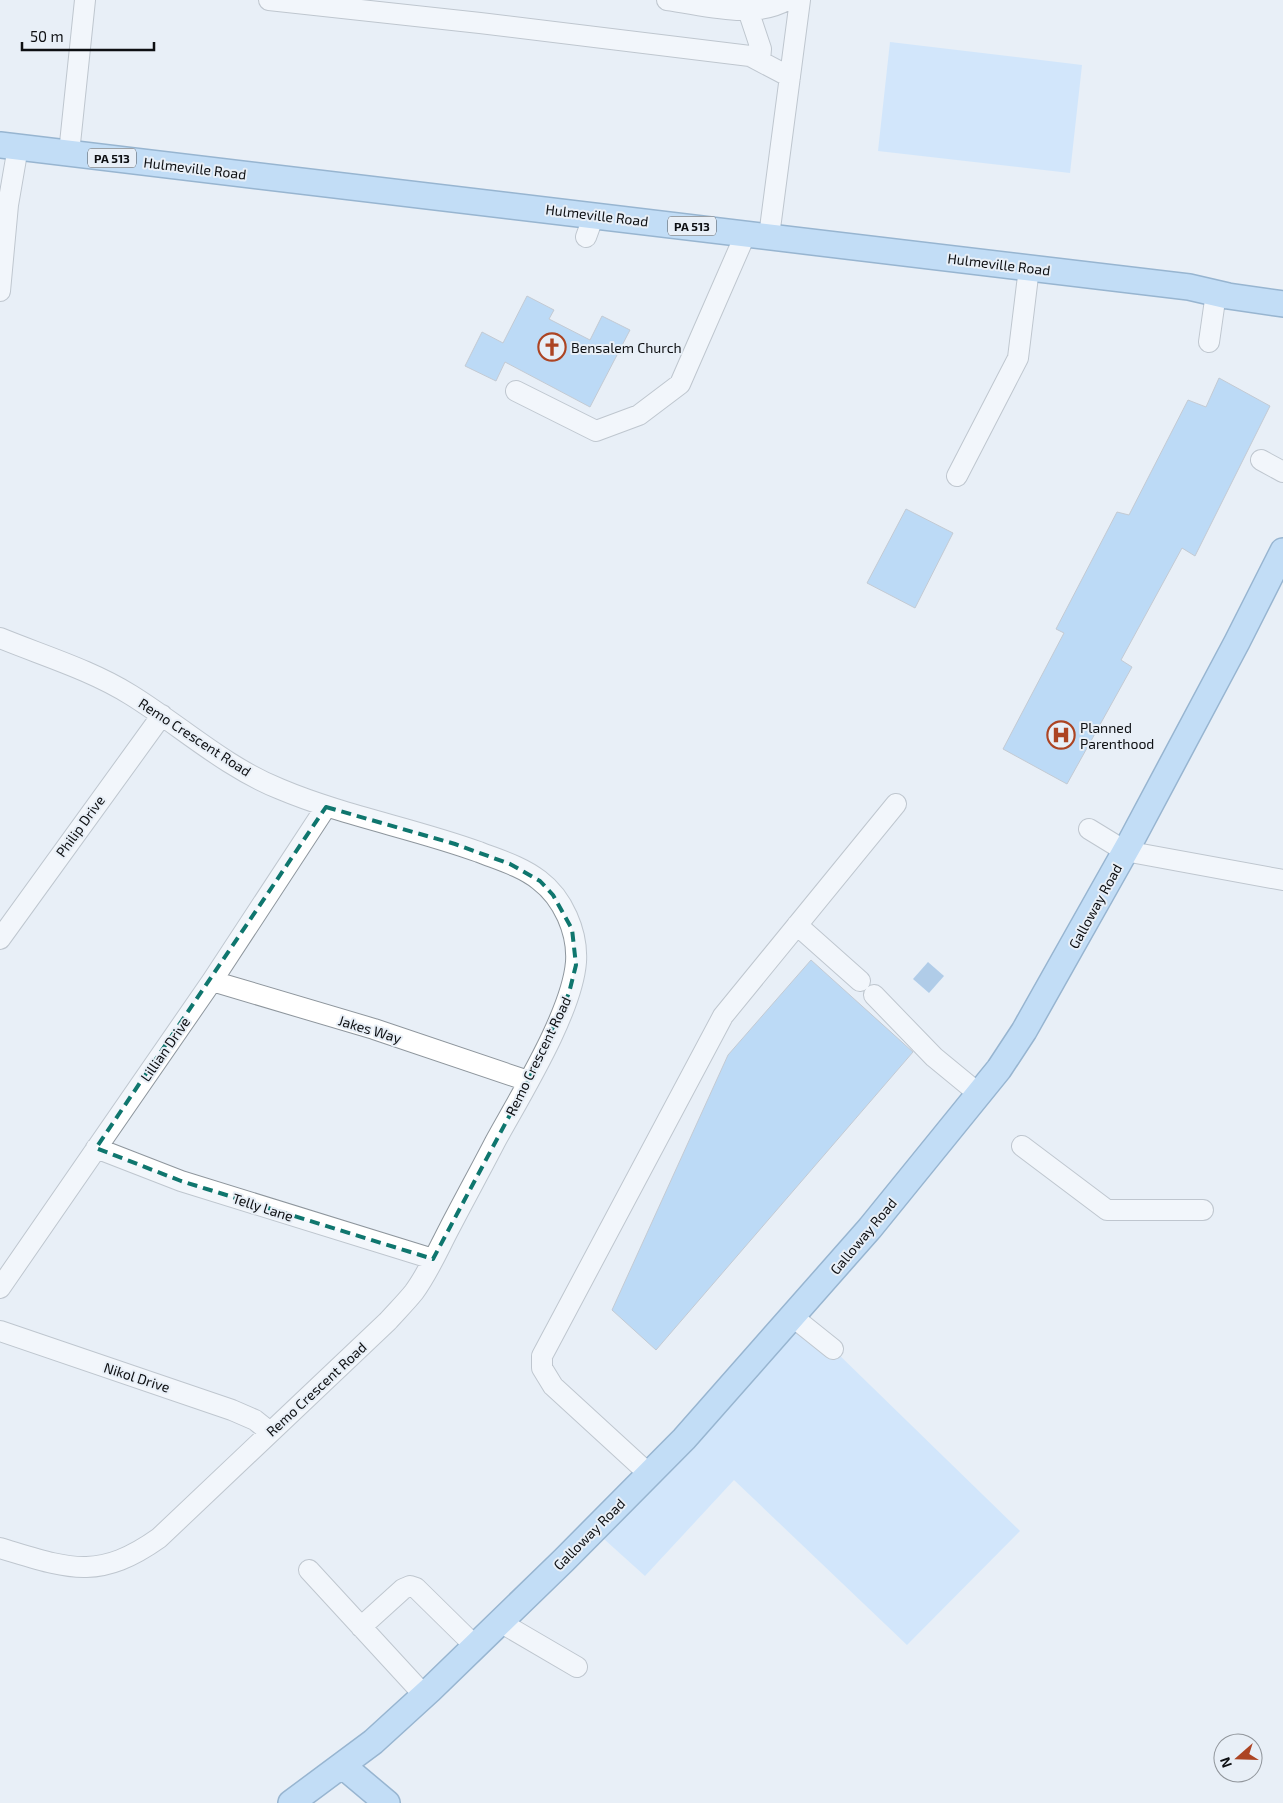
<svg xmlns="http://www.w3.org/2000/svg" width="1283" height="1803" font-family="'Exo 2',sans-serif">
<rect width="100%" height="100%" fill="#e8eff7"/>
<path fill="#b8dcfe" d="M890,42L1082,65L1070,173L878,151Z
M793,1317L833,1349L1020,1531L907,1645L734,1480L645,1576L594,1530Z"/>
<path fill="#6da3d6" d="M928,962L944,976L929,993L913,979Z"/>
<path fill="#88c0f4" stroke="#979ea6" d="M527,296L554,310L549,319L590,340L602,316L630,330L590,407L505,362L496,381L465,366L482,332L503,343Z
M1219,378L1270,406L1195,556L1182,548L1121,660L1132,667L1067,784L1003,749L1064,633L1056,629L1117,512L1129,515L1188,400L1206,407Z
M906,509L953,533L915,608L867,583Z
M811,960L913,1052L656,1350L612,1310L728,1055Z"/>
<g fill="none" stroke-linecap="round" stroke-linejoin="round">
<g stroke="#8e969d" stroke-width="22">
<path id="minor" d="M269,0L480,23L750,56L790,77
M667,0C705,5 753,20 787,0
M748,10L761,49L760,61
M69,153L85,0
M769,236L800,0
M586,237L594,215
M0,291L8,205L18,147
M1209,342L1216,293
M516,391L596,431L639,415L680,384L746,233
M1261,460L1283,472
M957,476L1018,358L1029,268
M0,638C44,656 91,670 131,695C181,726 225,767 280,789C344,816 413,828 479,852C499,860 521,866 539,880C563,898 578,932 576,962C572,1013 520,1096 495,1142C480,1171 464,1200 449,1229C438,1250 428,1273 414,1292C406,1302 397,1311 388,1321L159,1538C97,1582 67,1568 0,1548
M1089,829L1125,851L1283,880
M797,925L860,981
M0,939L162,715
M212,981L374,1029L528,1081
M874,995L934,1057L979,1094
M1022,1146L1107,1210H1203
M96,1148L181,1181L433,1259
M0,1288L212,981L326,807
M793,1317L833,1349
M0,1331L232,1410L255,1420L270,1432
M649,1474L553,1386L542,1368V1356L723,1016L896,804
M309,1570L424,1695
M500,1622L577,1667
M361,1627L403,1589L410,1586L416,1588L475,1646"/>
</g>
<g stroke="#376fa0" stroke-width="28">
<path id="major" d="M0,145L1189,287L1228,296L1283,304
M343,1766L387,1803
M291,1803L373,1742L430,1690L564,1560L684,1439L870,1228L999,1069L1024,1031L1131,841L1237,642L1283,551"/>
</g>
<use href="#minor" stroke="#fff" stroke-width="20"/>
<use href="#major" stroke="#94c7f4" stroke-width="25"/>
</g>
<path d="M0 0H1283V1803H0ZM326,807L455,844L510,864L540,881L553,895L572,929L576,965L569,993L528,1081L433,1259L181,1181L96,1148Z" fill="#e8eff7" fill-opacity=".55" fill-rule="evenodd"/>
<path fill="none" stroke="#0f766e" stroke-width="4" stroke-dasharray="10 6" stroke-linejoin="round" d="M326,807L455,844L510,864L540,881L553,895L572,929L576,965L569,993L528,1081L433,1259L181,1181L96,1148Z"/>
<defs>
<g id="church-ring" transform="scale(1.4375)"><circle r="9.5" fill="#e8eff7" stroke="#ac4423" stroke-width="1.5"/><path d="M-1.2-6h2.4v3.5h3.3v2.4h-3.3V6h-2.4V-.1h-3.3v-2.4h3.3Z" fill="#ac4423"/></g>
<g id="hospital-ring" transform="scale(1.4375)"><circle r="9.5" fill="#e8eff7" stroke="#ac4423" stroke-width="1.5"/><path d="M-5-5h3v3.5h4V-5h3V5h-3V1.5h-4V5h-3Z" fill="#ac4423"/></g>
</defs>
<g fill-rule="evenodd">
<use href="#church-ring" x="552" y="347"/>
<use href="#hospital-ring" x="1061" y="735"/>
</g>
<g text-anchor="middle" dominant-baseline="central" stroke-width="4" stroke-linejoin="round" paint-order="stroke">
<g fill="#e8eff7" stroke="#4f5257" stroke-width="1">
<rect x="88" y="148.5" width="48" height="19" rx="4"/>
<rect x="668" y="216.5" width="48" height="19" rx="4"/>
</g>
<g font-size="12" font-weight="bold" fill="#0d0f12">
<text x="112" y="158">PA 513</text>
<text x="692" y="226">PA 513</text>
</g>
<g font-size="14" fill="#0d0f12" stroke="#e8eff7">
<text transform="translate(195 168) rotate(7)">Hulmeville Road</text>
<text transform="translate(597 215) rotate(7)">Hulmeville Road</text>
<text transform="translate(999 264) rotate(7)">Hulmeville Road</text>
<text transform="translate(195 737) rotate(33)">Remo Crescent Road</text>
<text transform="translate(80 826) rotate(-54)">Philip Drive</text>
<text transform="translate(1095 906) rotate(-61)">Galloway Road</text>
<text transform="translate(370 1029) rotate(17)">Jakes Way</text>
<text transform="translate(165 1049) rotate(-55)">Lillian Drive</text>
<text transform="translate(538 1056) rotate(-64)">Remo Crescent Road</text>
<text transform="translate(263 1207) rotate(18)">Telly Lane</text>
<text transform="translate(863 1236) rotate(-50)">Galloway Road</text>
<text transform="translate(137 1377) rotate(18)">Nikol Drive</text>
<text transform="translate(316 1389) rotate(-43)">Remo Crescent Road</text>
<text transform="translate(589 1534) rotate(-45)">Galloway Road</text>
</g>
<g font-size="14" fill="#0d0f12" stroke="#e8eff7" text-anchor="start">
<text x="571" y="347">Bensalem Church</text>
<text x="1080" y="727">Planned<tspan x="1080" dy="16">Parenthood</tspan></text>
</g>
</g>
<g transform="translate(1238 1758) rotate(250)"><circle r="24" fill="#e8eff7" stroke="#90959b"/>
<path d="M0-4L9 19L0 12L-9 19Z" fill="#ac4423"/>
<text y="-8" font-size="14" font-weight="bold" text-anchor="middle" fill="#0d0f12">N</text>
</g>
<path d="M22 42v8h132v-8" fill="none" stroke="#0d0f12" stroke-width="2.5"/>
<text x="30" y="42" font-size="15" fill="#0d0f12" stroke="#e8eff7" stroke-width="4" paint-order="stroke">50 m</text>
</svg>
